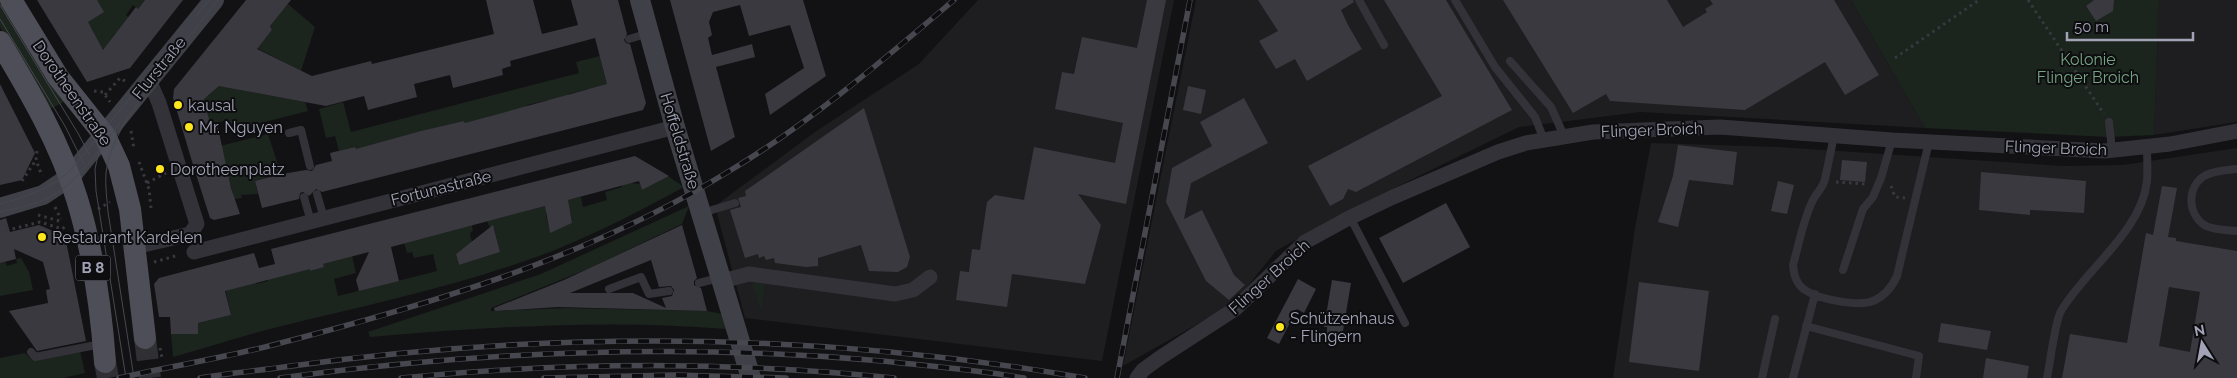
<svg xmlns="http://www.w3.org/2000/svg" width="2237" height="378" font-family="Raleway,sans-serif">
<rect width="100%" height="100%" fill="#121214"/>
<path fill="#1e1e21" d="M978,0H1174L1102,361L745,318L715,206L815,132L919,64Z
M1196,0H1851L1925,128L1640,112L1519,127L1335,217L1276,251L1233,304L1123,366Z
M2159,0H2237V122L2154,135Z
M1651,143L1778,147L2063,166L2123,165L2237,148V378H1613L1635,228Z"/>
<path fill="#1c241e" d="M0,0L70,106L68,108L64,102L50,109L0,27Z
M97,0H145L138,9L133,5L126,15L131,19L119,34L116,33L113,37L118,41L100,52L90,38L93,31L91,27L83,25Z
M1851,0H2159L2154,135L2108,137L1925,128Z
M288,4L315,27L301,71L249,44L266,38L272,30L268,22Z
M600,56L608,86L589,93L588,89L568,94L569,98L549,104L548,100L527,105L529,109L506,112L487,117V119L466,125L464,121L404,136L405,141L357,153L355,147L339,151L335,136L326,138L319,109L343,102L351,132L579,73L576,62Z
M222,83L240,90L305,102L308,111L230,131L226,120L211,125L201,98L208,96Z
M268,134L281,174L255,181L258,194L241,195L242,198L233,199V194L220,146Z
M668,176L684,187C642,210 599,232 555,250C467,284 373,304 282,326C245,335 209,347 173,357L171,334H198V323L231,315L225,287C236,291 245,285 255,279L256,284L268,281L267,276L309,267L311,271L323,267V264L352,256L356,273L334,279L338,296L437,271L433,254L414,258L412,252L407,253L404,243L471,223L473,230L470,234L473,246L462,249L456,254L459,265L500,252L494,228H490L487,221L548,205L546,215L550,232L572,223L571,216L562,201L581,197L583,207L607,200L605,192L622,187L621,182L640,184L642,190Z
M689,206L682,224L590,268L491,308V311L566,308L707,311L722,314L726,329C607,319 489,327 370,337L368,332L541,274Z
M21,258L29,272L33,290L0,296V263L5,262L7,266L17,263L16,259Z
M752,283L765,284L761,311Z
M80,351L85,373L63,378H0V358L25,353L33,361Z"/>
<path fill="#39393f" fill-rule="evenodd" d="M37,0H97L104,12L88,22L103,50L136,7L138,9L145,0H183L130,68L87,82Z
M246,0H291L270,26L272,30L257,49L312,76L371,61L372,64L494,34L486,0H533L542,34L578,25L571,0H618L627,34L624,40L626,43L630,44L646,103L643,110L322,192L316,189L309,196L303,192L300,193L299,199L262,208L255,181L282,174L306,170L312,171L316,165L332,161L330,153L355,147L356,149L421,131L464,121L465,123L607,84L595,38L510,61L511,66L502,69L503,75L453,88L450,75L414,84L417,97L368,110L364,96L326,106L219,86L203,100L211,125L217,123L231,188L240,214L214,220L210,218L194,168L173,98L174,89Z
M670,0H803L826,76L770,115L765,94L804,68L790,25L749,36L740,5L713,12L709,22L712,35L708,38L712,55L752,44L755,57L716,67L735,137L711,151Z
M1147,0H1166L1126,204L1078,194L1101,225L1085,284L1012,274L1007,307L956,300L960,271L969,272L972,249L980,250L987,202L995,195L1024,200L1034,147L1115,163L1123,123L1055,109L1062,72L1074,74L1082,37L1137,48Z
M1258,0H1353L1354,2L1341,10L1348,25L1362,49L1307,81L1295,59L1276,69L1259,41L1278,31Z
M1384,0H1446L1512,110L1356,192L1348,189L1343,199L1330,206L1308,166L1442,96Z
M1503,0H1667L1683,27L1707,12L1705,9L1713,4L1710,0H1834L1879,75L1845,95L1825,62L1745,110L1610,101L1606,94L1573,113Z
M2094,0H2114L2113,11L2096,21L2086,6Z
M0,84L35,153L22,180L0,185Z
M1188,86L1206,90L1201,114L1183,110Z
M1244,98L1268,143L1191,183L1184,219L1202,210L1234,275L1245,285L1229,300L1206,281L1166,202L1172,168L1212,146L1200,122Z
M864,108L910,257L907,267L898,272L869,271L861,245L818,258V266L806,267L775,263L774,258L766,260L764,256L759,258L758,254L745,258L730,210L741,207L738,198L746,196L745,191Z
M1678,145L1737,152L1733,185L1689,180L1678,227L1658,222L1673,176Z
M635,156L669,176L642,190L639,181L568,200L572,223L550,233L545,206L391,247L399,281L359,291L356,280L369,252L323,264L324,267L310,271V269L225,291L231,315L198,323V334H171L170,317H159L154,284L159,278L254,253L259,268L275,264L271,249Z
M1842,160L1867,162L1865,182L1840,180Z
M1981,172L2086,181L2084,213L2030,210V215L1979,210Z
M1778,181L1794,185L1787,214L1771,211Z
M2162,186L2177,188L2168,237L2176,238V241L2237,251V378H2062L2070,334L2127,343L2146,233L2153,235ZM2169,287L2200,292L2190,352L2159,346Z
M1446,203L1470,247L1403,283L1379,238Z
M6,218L10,232L39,225L65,236L86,341L37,351L9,311L48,303L46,290L50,289L43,262L14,249L16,259L0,263V220Z
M493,225L500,252L459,265L456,254Z
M682,225L697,278L694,281V285L701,288L707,311L558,307L495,311L494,308L564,280ZM651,260L659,287L671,286L674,290L672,296L662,298L666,308L633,293H570Z
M1298,279L1316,289L1304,313L1297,309L1279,344L1267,338Z
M1332,280L1351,283L1342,337L1327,335V327H1324Z
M1639,282L1709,291L1699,371L1629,362Z
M1941,323L1991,331L1987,350L1938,342Z
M1986,358L2029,366L2027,378H1983Z"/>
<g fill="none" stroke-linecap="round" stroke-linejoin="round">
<path stroke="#2f2f34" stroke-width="22" stroke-dasharray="22 11" stroke-linecap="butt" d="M145,338L150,378
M105,362L108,378"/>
<path stroke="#383940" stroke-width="3" stroke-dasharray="2.5 4" stroke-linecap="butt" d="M2028,0L2104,114
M1895,58L1979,0
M94,91L103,92L110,102
M105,95L120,78L125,81
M131,131L134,149
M37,151L36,160L42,176
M139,162L149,189L151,208
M22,181L36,160
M1836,182L1866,184
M147,183L166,173
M1891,186L1895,197L1905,198
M55,207L61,219
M98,209L110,202
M38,215L63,222
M0,232L40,222L62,229L66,226
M154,262L179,255
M160,348L162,358"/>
<path stroke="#333239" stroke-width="8" d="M1359,0L1384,45
M1455,0L1495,67L1535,117L1544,140
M629,39L649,33
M1510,61L1551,107L1564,136
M2109,122L2112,150
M289,133L301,130L310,166
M1834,136L1825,179C1823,188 1817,192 1813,200C1803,220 1799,244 1793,265C1794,275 1796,284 1805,290C1818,299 1858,307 1873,301C1885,296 1892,287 1897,276L1929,142
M2237,169C2228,170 2215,171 2206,175C2186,186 2187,215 2206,226C2214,230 2228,230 2237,231
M317,194L324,218
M304,197L311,222
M702,213L735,203
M1350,217L1405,323
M1843,270L1863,209L1873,197L1881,178L1892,140
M699,283L719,278
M609,289L641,277L649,294L669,291
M1806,326L1919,356L1916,378
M31,352L35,357L101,344
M1762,378L1775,319
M1793,378L1815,294
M2047,378C2050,364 2055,321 2061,311C2085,270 2142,231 2147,181C2148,170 2147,158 2147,147"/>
<path stroke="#333239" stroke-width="15" d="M135,247L190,234L197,224L159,103L149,80
M194,252L675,127
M722,281L749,274L895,294L913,290L930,277
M1137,378L1143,370L1161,357L1235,309L1305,242L1347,219L1393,197L1498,152L1526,143L1593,132L1720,127L1892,140L2105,151L2170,144L2237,131"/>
<path stroke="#404049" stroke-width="20" d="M640,0L675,127L751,378
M0,208L43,195L70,177L214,0"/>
<path stroke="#4e4e58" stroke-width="22" d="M11,0L58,77L105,136L119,166L130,209L145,338
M0,42C30,92 60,143 77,199C93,251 101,308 105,362"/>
<path stroke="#474750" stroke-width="1" d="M0,5L79,135L90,156
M197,15L209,0
M0,19L65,126L84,164
M161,72L218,0
M99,151L95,169L96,191L126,378
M0,204C27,197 49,189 70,171L163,58
M0,212C17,208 36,205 52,196C80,180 100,148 120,123
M134,378L108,212C107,199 105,186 106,173C111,133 142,98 165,67"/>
<g stroke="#474750" stroke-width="5.5">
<path id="rail" d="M119,378C167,367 217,359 265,347C426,306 589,258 731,170C811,122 883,60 954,0
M200,378C228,373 256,371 284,367C550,330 820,332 1085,378
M280,378C480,351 681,343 882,361C929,366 977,370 1024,378
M401,378C565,362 730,361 894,378
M544,378L674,375L786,378
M1117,378L1190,0"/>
</g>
<use href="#rail" stroke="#0d0d0f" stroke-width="4" stroke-dasharray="11" stroke-linecap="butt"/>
</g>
<g fill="#ffe61e" stroke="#0d0d0f" stroke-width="2">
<circle cx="178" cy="105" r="5"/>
<circle cx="189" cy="127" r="5"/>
<circle cx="160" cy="169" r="5"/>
<circle cx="42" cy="237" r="5"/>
<circle cx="1280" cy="327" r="5"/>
</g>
<g text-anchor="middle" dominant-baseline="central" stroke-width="4" stroke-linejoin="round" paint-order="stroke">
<rect fill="#0d0d0f" stroke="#757684" stroke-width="1" x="75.5" y="255.5" width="35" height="25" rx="4"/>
<g font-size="15" font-weight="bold" fill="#a2a3b6">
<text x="93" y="268">B 8</text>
</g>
<g font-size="16" fill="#76a383" stroke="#0d0d0f">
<text x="2088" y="59">Kolonie<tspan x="2088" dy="18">Flinger Broich</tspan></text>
</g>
<g font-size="16" fill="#a2a3b6" stroke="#0d0d0f">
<text transform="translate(159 68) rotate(-51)">Flurstraße</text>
<text transform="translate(72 93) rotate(55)">Dorotheenstraße</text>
<text transform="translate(1652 130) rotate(-2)">Flinger Broich</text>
<text transform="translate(680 141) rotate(73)">Hoffeldstraße</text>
<text transform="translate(2056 148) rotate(2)">Flinger Broich</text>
<text transform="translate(441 188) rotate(-14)">Fortunastraße</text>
<text transform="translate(1269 277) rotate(-42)">Flinger Broich</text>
</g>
<g font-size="16" fill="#a2a3b6" stroke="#0d0d0f" text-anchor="start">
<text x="188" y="105">kausal</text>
<text x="199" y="127">Mr. Nguyen</text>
<text x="170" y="169">Dorotheenplatz</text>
<text x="52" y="237">Restaurant Kardelen</text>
<text x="1290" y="318">Schützenhaus<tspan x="1290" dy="18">- Flingern</tspan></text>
</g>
</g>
<g transform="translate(2202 343) rotate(349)" stroke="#0d0d0f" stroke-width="4" paint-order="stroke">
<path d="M0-4L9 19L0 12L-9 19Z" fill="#a2a3b6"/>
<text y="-8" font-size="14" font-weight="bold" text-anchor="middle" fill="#a2a3b6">N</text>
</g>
<path d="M2067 32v8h126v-8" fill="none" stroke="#a2a3b6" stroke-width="2.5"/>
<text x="2074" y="32" font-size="15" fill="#a2a3b6" stroke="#0d0d0f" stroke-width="4" paint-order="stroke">50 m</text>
</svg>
